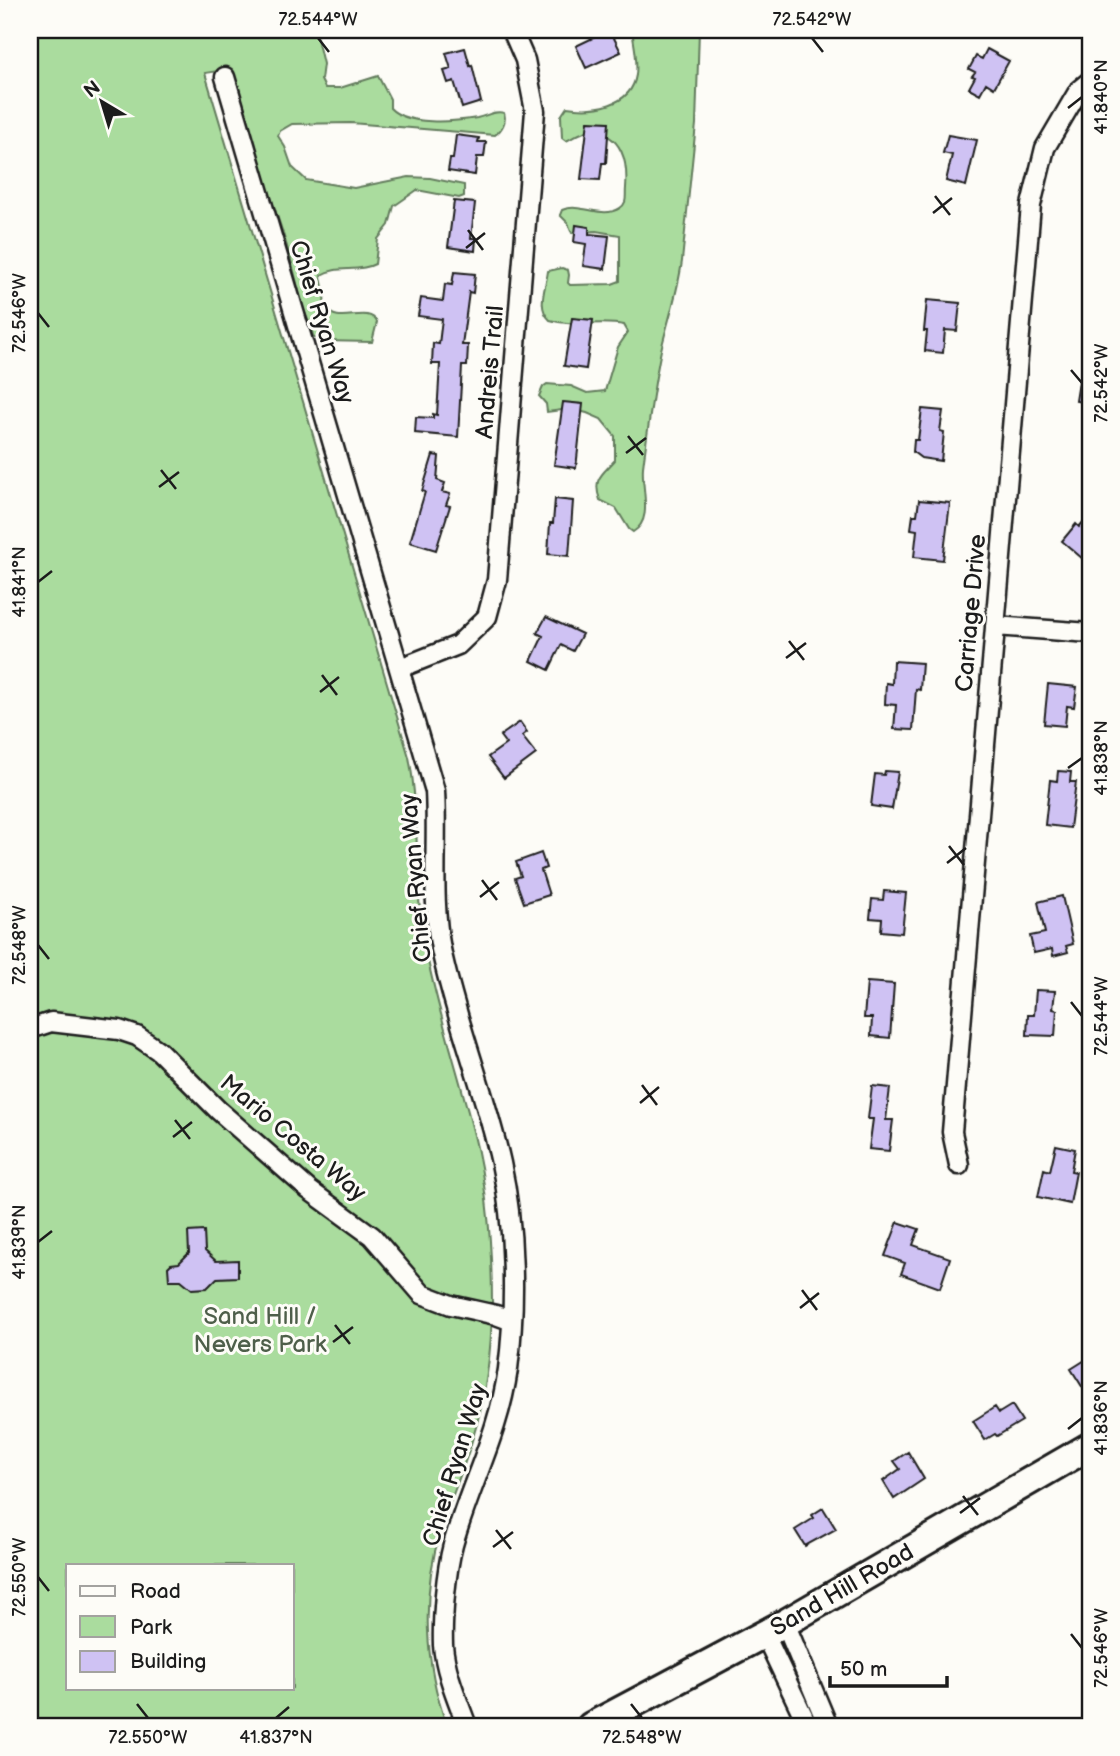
<svg xmlns="http://www.w3.org/2000/svg" width="1120" height="1756" font-family="'Balsamiq Sans',sans-serif">
<rect width="100%" height="100%" fill="#fdfcf7"/>
<filter id="ink" filterUnits="userSpaceOnUse"><feTurbulence type="fractalNoise" baseFrequency=".0143" numOctaves="2"/><feDisplacementMap in="SourceGraphic" scale="14" xChannelSelector="R" yChannelSelector="G"/><feConvolveMatrix kernelMatrix="1 2 1 2 8 2 1 2 1" color-interpolation-filters="sRGB"/></filter>
<g filter="url(#ink)">
<path fill="#aadc9e" stroke="#637c5d" stroke-width="2" fill-rule="evenodd" d="M30,30H315L323,64L321,80L325,88H340L378,76L390,99V108C407,126 453,122 477,118C487,116 495,110 504,113C507,121 502,130 495,135L351,123L292,124L280,131L278,136L285,147L292,167L306,180L354,188L409,177L430,178L464,185V196L459,198L417,190L394,206L389,225L378,239L375,264C358,273 337,265 321,275C321,281 323,285 324,291C325,297 323,303 326,308C337,327 368,304 377,322L372,342L322,341L313,336C311,324 304,313 301,301C284,221 252,147 220,73L218,71L205,73L409,757C421,818 413,880 424,941C436,1007 458,1070 474,1135C488,1190 492,1247 492,1303C492,1350 485,1400 471,1444C462,1473 450,1500 441,1529C421,1594 424,1663 447,1726H30ZM68,1565H292V1688H68Z
M632,30H699L696,124L682,261C678,292 668,320 661,350C653,388 648,428 643,467C641,488 654,520 633,532L629,529L616,508L600,500C592,478 603,474 615,460V436L601,419L587,413L570,409L547,412L546,404L539,396L543,387L547,384L571,386L587,393L605,391L618,347L628,332L624,325C600,320 576,328 550,320C536,307 546,288 548,271L562,268L568,270L569,275L568,283L570,285L612,284L620,281V235L596,231L572,233L568,223L560,215L562,210C581,202 602,220 620,208C628,203 625,196 626,188C628,163 623,134 591,131C582,130 574,138 566,141L562,138L561,116L567,107C593,111 631,107 636,75C638,59 634,45 632,30Z"/>
<path fill="#cfc2f3" stroke="#1c1c1c" stroke-width="2" d="M594,30H610L621,52L586,68L576,46L597,36Z
M465,48L470,66L472,65L481,102L462,108L454,81L448,83L444,71L451,69L446,53Z
M987,49L1009,61L994,88L986,83L980,94L969,88L975,77L972,76L975,72L969,69L976,56L982,59Z
M588,121L609,122L606,163H602L600,180L581,179Z
M456,135L479,138L478,142H486L484,157H477L475,175L448,171L450,159H453Z
M948,135L977,140L966,186L946,181L952,155L943,153Z
M454,201L475,203L471,238H476L475,251L448,247Z
M576,225L589,227V234L609,236L605,269L583,266L586,244L574,242Z
M454,272L475,274L473,293L469,292L462,345H468L467,366H462L458,437L415,433L416,417L433,418V414L437,415L440,364H432L433,343L439,344L442,319L418,316L421,298L443,301L445,284L452,285Z
M927,300L960,303L957,331L945,330L943,353L925,351L927,331H924Z
M572,318L593,320L586,369L564,366Z
M1079,382L1090,383V403L1076,401Z
M563,402L583,404L576,468L554,465Z
M922,409L943,411L940,431L944,432L941,461L921,458L913,452L914,440H918Z
M433,455L439,456L437,480L445,483L442,492L450,494L446,505L450,506L436,550L410,542L425,492L422,491Z
M555,499L573,501L569,556L548,554L550,523H553Z
M919,500L950,503L943,560L914,557L917,530L911,529L913,515H917Z
M1090,514V565L1062,541L1076,524L1079,527Z
M546,617L582,634L573,651L561,645L549,670L531,661L543,636L537,633Z
M893,661L922,663L920,690L916,689L913,730L894,729L896,705L885,704L886,683L892,684Z
M1048,684L1077,687L1074,707L1067,706L1065,726L1044,724Z
M520,722L527,732L522,736L536,754L504,778L488,757L506,744L500,736Z
M885,771L898,772L892,809L871,806L875,774L884,775Z
M1058,771L1071,772L1070,782H1076L1070,828L1045,825L1050,780L1057,781Z
M541,853L546,868L541,870L549,895L524,903L515,878L521,876L516,862Z
M884,891L906,893L902,933L881,931L882,919L870,918L872,899L883,900Z
M1062,896L1073,944L1066,946L1068,952L1053,956L1052,949L1034,953L1030,936L1045,933L1038,902Z
M867,982L894,984L890,1038L871,1036L872,1018H864Z
M1036,990L1055,991L1053,1009L1057,1010L1055,1036L1027,1035L1028,1015H1034Z
M872,1086L890,1088L886,1120H893L889,1151L869,1149L873,1119H868Z
M1056,1145L1075,1149L1071,1171L1076,1172L1070,1204L1038,1197L1044,1169L1050,1171Z
M898,1222L919,1229L913,1245L950,1258L940,1288L901,1274L905,1263L885,1256Z
M204,1231L205,1251L216,1261L238,1260V1277L217,1278L207,1288L192,1289L181,1280H169L168,1267L171,1264L179,1263L189,1253L188,1232Z
M1090,1357V1399L1071,1369Z
M1012,1405L1022,1421L997,1436L995,1434L985,1440L973,1421L995,1407L999,1413Z
M908,1452L924,1479L894,1499L883,1481L900,1469L894,1461Z
M823,1508L836,1529L805,1546L795,1530L814,1518L812,1515Z"/>
<g fill="none" stroke-linecap="round" stroke-linejoin="round">
<g stroke="#1c1c1c" stroke-width="23">
<path id="street" d="M225,77L435,791C438,843 431,898 441,949C456,1022 485,1091 501,1163C515,1226 516,1305 508,1369C499,1434 470,1484 453,1545C446,1571 442,1618 443,1645C445,1672 458,1701 467,1726
M995,626L1090,633
M400,668L458,645L487,617L497,580L535,111L525,60L512,30
M30,1029L51,1022L119,1030L137,1036L159,1051L218,1110L309,1190L372,1236L422,1294L451,1305L496,1315L512,1321
M959,1165L952,1132L1031,205L1045,148L1079,90L1090,81
M785,1623L828,1726
M765,1635L808,1726"/>
</g>
<g stroke="#1c1c1c" stroke-width="32">
<path id="secondary" d="M591,1726L785,1623L1090,1446"/>
</g>
<use href="#street" stroke="#fdfcf7" stroke-width="18"/>
<use href="#secondary" stroke="#fdfcf7" stroke-width="26"/>
</g>
</g>
<path fill="none" stroke="#1c1c1c" stroke-width="2.5" d="M318,38L329,52M812,38L823,52M1068,108L1082,97M935,196L950,215M933,213L952,198M468,230L483,250M466,248L485,233M38,313L49,327M1071,370L1082,383M628,436L643,455M626,453L646,438M161,470L176,489M159,487L179,472M38,582L52,571M789,641L804,660M786,658L806,643M322,675L337,695M320,692L339,677M1068,768L1082,758M949,846L964,865M947,863L966,848M482,880L497,900M480,897L499,882M38,945L49,959M1071,1002L1082,1016M642,1085L657,1105M640,1103L659,1087M175,1120L190,1139M173,1137L192,1122M38,1242L52,1231M802,1290L817,1310M800,1308L819,1293M335,1325L350,1344M333,1342L353,1327M1068,1429L1082,1418M963,1496L978,1515M960,1513L980,1498M496,1530L511,1549M493,1547L513,1532M38,1577L49,1591M1071,1634L1082,1648M137,1704L148,1718M631,1704L642,1718M276,1718L289,1707"/>
<g text-anchor="middle" dominant-baseline="central" stroke-width="6" stroke-linejoin="round" paint-order="stroke">
<g font-size="24" fill="#1c1c1c" stroke="#fdfcf7">
<text transform="translate(322 322) rotate(73)">Chief Ryan Way</text>
<text transform="translate(490 372) rotate(-85)">Andreis Trail</text>
<text transform="translate(971 613) rotate(-85)">Carriage Drive</text>
<text transform="translate(416 878) rotate(-95)">Chief Ryan Way</text>
<text transform="translate(293 1138) rotate(40)">Mario Costa Way</text>
<text transform="translate(455 1465) rotate(-73)">Chief Ryan Way</text>
<text transform="translate(842 1590) rotate(-30)">Sand Hill Road</text>
</g>
<g font-size="24" fill="#4e5f4a" stroke="#fdfcf7">
<text x="260" y="1316">Sand Hill /<tspan x="260" dy="28">Nevers Park</tspan></text>
</g>
</g>
<rect width="1120" height="1756" fill="none" stroke="#fdfcf7" stroke-width="77"/>
<rect x="66" y="1564" width="228" height="126" fill="#fdfcf7" stroke="#a3a29f" stroke-width="2"/>
<rect x="80" y="1586" width="35" height="10" fill="#fdfcf7" stroke="#a3a29f" stroke-width="2"/>
<text x="130" y="1598" font-size="21" fill="#1c1c1c">Road</text>
<rect x="80" y="1616" width="35" height="21" fill="#aadc9e" stroke="#a3a29f" stroke-width="2"/>
<text x="130" y="1634" font-size="21" fill="#1c1c1c">Park</text>
<rect x="80" y="1651" width="35" height="21" fill="#cfc2f3" stroke="#a3a29f" stroke-width="2"/>
<text x="130" y="1668" font-size="21" fill="#1c1c1c">Building</text>
<g transform="translate(102 102) rotate(322)" stroke="#fdfcf7" stroke-width="5" paint-order="stroke">
<path d="M0-5L12 26L0 18L-12 26Z" fill="#1c1c1c"/>
<text y="-10" font-size="19" font-weight="bold" text-anchor="middle" fill="#1c1c1c">N</text>
</g>
<path d="M830 1676v10h117v-10" fill="none" stroke="#1c1c1c" stroke-width="3.5"/>
<text x="840" y="1676" font-size="21" fill="#1c1c1c" stroke="#fdfcf7" stroke-width="5" paint-order="stroke">50 m</text>
<rect x="38" y="38" width="1044" height="1680" fill="none" stroke="#1c1c1c" stroke-width="2.5"/>
<g font-size="18" text-anchor="middle" fill="#1c1c1c">
<text x="318" y="25">72.544°W</text>
<text x="812" y="25">72.542°W</text>
<text transform="translate(1101 97) rotate(-90)" y="6">41.840°N</text>
<text transform="translate(19 313) rotate(-90)" y="6">72.546°W</text>
<text transform="translate(1101 383) rotate(-90)" y="6">72.542°W</text>
<text transform="translate(19 582) rotate(-90)" y="6">41.841°N</text>
<text transform="translate(1101 758) rotate(-90)" y="6">41.838°N</text>
<text transform="translate(19 945) rotate(-90)" y="6">72.548°W</text>
<text transform="translate(1101 1016) rotate(-90)" y="6">72.544°W</text>
<text transform="translate(19 1242) rotate(-90)" y="6">41.839°N</text>
<text transform="translate(1101 1418) rotate(-90)" y="6">41.836°N</text>
<text transform="translate(19 1577) rotate(-90)" y="6">72.550°W</text>
<text transform="translate(1101 1648) rotate(-90)" y="6">72.546°W</text>
<text x="148" y="1743">72.550°W</text>
<text x="276" y="1743">41.837°N</text>
<text x="642" y="1743">72.548°W</text>
</g>
</svg>
